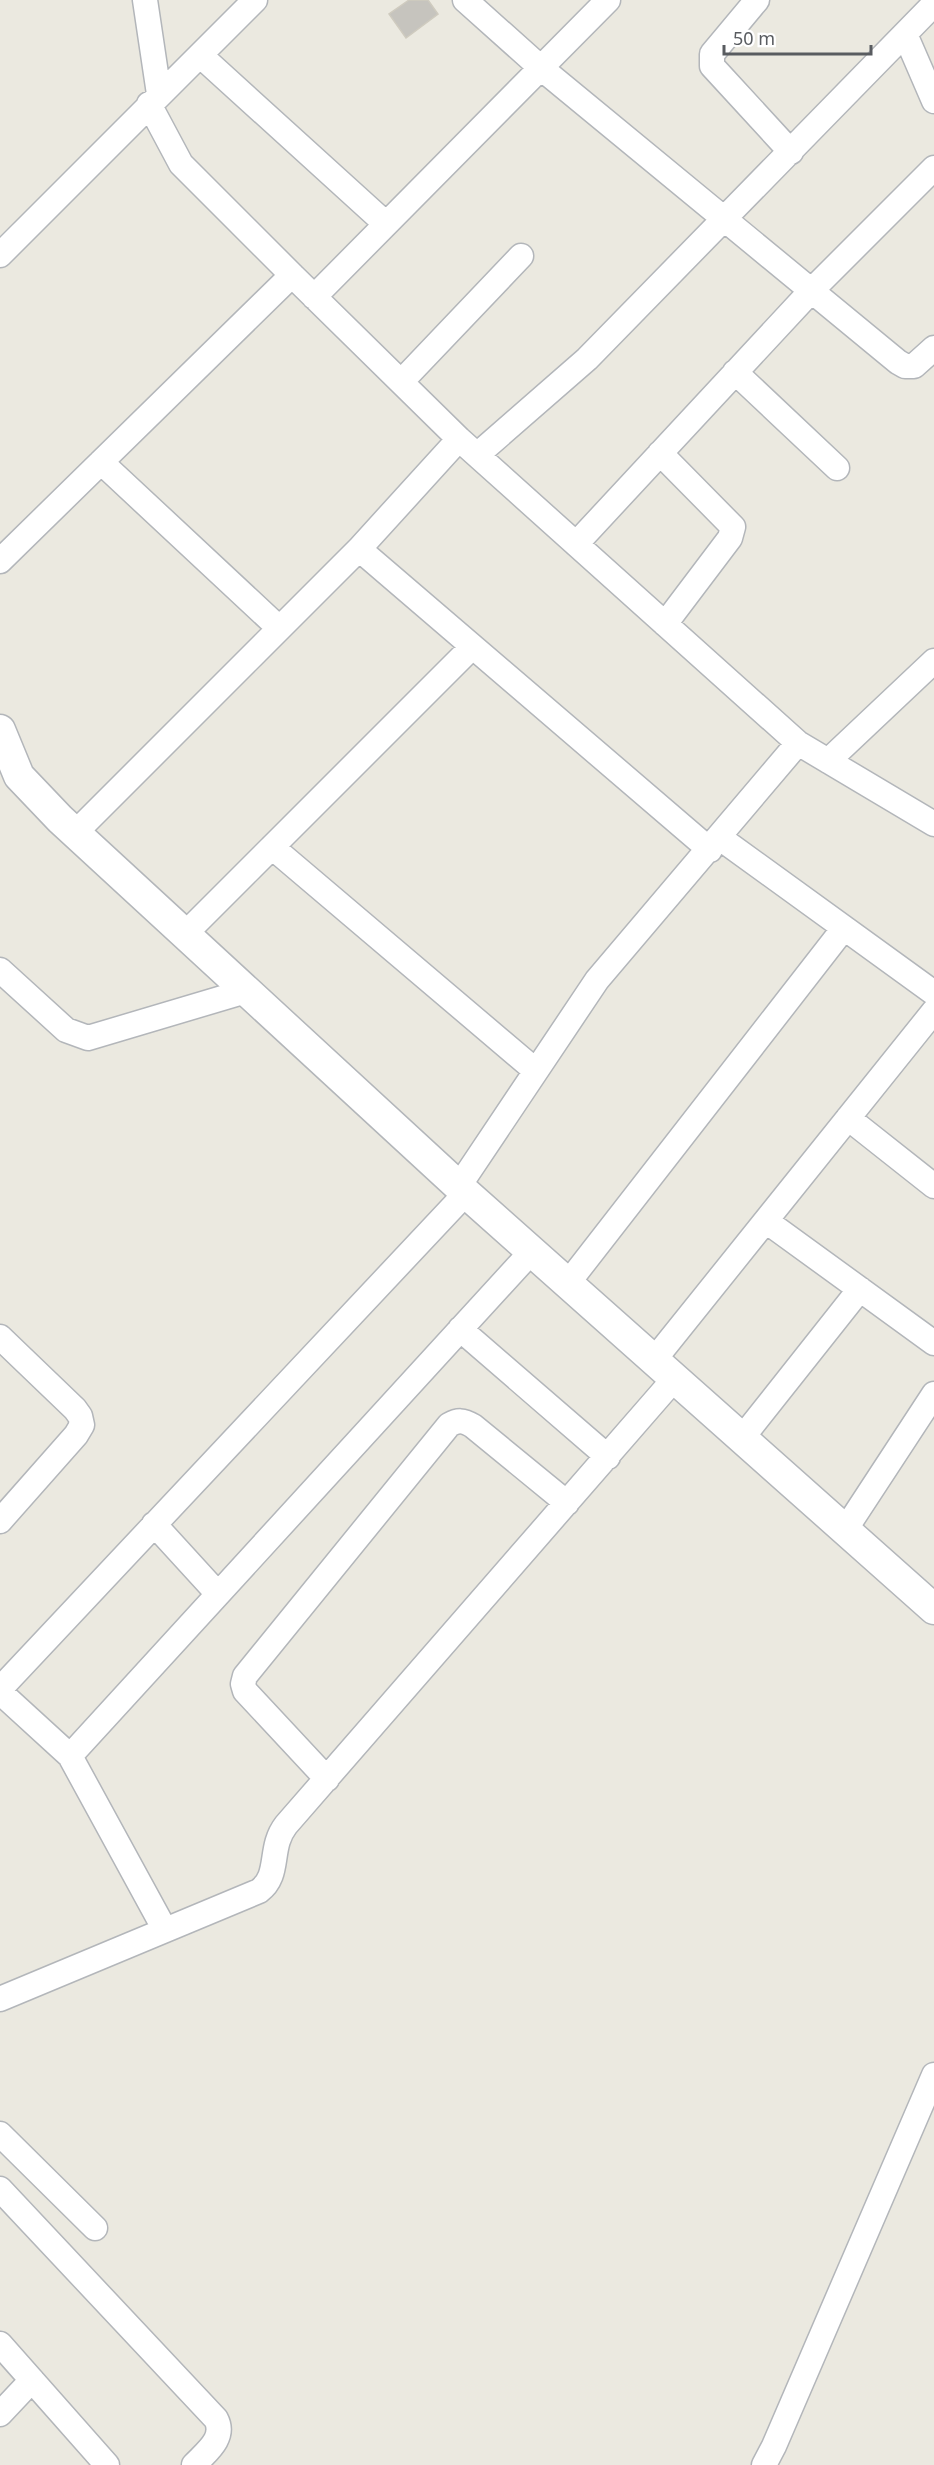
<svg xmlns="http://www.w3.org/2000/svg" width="934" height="2465" font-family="'Noto Sans',sans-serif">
<rect width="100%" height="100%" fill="#ebe9e0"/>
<path fill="#c6c4be" stroke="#cfcbbf" stroke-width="1.5" d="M409,0H428L438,14L406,38L389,14Z"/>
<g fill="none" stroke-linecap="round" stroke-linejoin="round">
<g stroke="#b3b6ba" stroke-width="27">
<path id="minor" d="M145,0L159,94
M465,0L541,68L898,362L905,366H914L934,348
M757,0L712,54V66L791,152
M905,34L934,101
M201,56L386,224
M149,104L181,164L292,275L459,439L798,743
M0,255L255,0
M314,297L608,0
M735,372L837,468
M401,382L521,256
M660,453L733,527L730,538L665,624
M477,455L587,359L934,4
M101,462L279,628
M576,544L811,291L934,168
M359,549L710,850
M0,561L292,275
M828,761L934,661
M75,833L359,549L459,439
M720,838L934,993
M272,847L536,1071
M185,934L472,647
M0,970L66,1030L88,1038L246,991
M848,1118L934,1186
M459,1186L597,980L798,743L934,824
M766,1221L934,1343
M568,1283L844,928
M460,1329L608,1457
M0,1337L75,1409L80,1416L82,1425L76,1435L0,1521
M654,1360L934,1011
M742,1438L860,1289
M154,1524L218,1594
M845,1530L934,1394
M0,1689L466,1193
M0,1692L70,1756L165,1930
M70,1756L532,1251
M327,1779L245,1691L243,1684L245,1676L449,1425C458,1420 463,1420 473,1426L567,1503
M0,1999L259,1891C281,1875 268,1848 286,1825L675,1378
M0,2134L95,2228
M0,2189L216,2419C226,2438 206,2452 194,2465
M0,2344L107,2465
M0,2414L32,2380
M764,2465L774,2446L934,2075"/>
</g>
<g stroke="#b3b6ba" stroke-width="33">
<path id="tertiary" d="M0,730L19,776L60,819L466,1193L934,1609"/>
</g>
<use href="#minor" stroke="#fff" stroke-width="24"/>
<use href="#tertiary" stroke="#fff" stroke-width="30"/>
</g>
<path d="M724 45v9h147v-9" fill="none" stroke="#595c60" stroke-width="3"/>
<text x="733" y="45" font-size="18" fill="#595c60" stroke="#ffffff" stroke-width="4.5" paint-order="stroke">50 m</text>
</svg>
